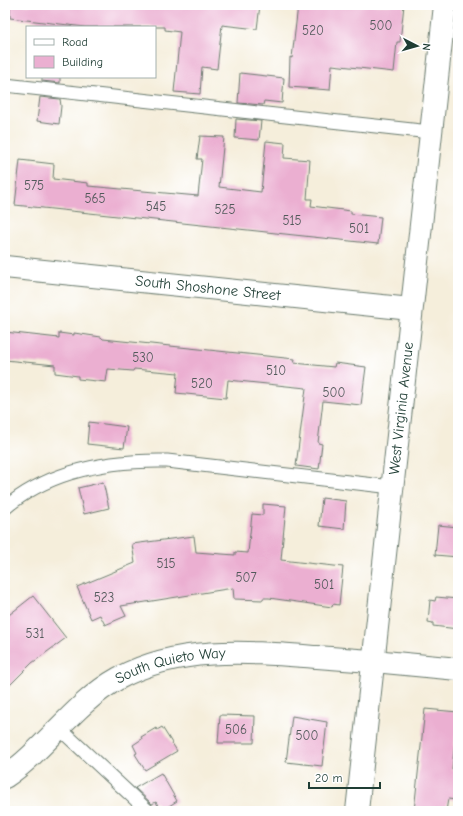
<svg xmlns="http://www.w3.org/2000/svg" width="463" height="816" font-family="'Comic Neue',sans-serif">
<rect width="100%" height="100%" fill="#fff"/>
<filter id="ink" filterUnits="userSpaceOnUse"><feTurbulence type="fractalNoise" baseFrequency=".025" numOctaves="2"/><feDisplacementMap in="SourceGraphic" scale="8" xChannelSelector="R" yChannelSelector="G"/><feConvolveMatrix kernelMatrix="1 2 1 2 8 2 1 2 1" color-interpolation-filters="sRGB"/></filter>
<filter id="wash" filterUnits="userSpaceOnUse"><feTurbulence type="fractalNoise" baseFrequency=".012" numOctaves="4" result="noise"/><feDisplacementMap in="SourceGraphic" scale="16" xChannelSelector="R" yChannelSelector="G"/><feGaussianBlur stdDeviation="0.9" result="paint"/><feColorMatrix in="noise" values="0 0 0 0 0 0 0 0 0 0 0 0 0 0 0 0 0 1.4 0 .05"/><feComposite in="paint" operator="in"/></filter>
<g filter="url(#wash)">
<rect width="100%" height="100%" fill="#f5eedb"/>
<g id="blocks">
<path fill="#ebafd1" d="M10,5H260L257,29L222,25L217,69L202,67L200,94L174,92L180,32L165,30V27H85L10,18Z
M298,5H404L400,42H397L394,72L332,65L330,90L289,87L290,57L292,58Z
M240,73L284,78L282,103L264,101L263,105L238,103Z
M42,77H60V83L42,81Z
M40,97L60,99L61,106L59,124L37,121Z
M236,119L261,121L259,140L235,138Z
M200,136L224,137L219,187L261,192L266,141L285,143L284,158L310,160L307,199H312L311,206L351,211V214L381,217L378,244L15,205L20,160L54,164L53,179L88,183V186L198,196L202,159H197Z
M5,332L59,338V333L74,335V333L101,337L103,339L295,359L294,363L334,367L335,363L366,367L361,405L323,401L318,443L322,444L319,469L296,466L306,388L228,380L226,398L176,393L178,373L134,369L133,371L108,369L106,382L78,379V376L55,373V365L5,360Z
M89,422L127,427L124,448L87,444Z
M103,482L109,508L84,514L78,488Z
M322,498L346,501L344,529L319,526Z
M263,504L286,506L281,560L343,567L339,605L333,604L332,607L269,598H263V600L234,599L233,588L121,606L126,616L105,625L100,615L91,619L77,587L135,563L132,544L194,536L196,552L235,555V552L248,553L252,514L263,515Z
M438,525L458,527V557L435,555Z
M33,596L66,638L32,663L5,690V618Z
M436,597L458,599V629L433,626V623L428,622L430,600L435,601Z
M425,709L458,712V731H456L452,769H458V783L456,800L448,799L446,811H414Z
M220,715L255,716L254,743H218Z
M292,716L327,722L322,766L286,762Z
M162,727L177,751L145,770L135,754L137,753L133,745L142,739L141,737L156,728L157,730Z
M161,773L177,801L161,811L156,802L152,804L135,788Z"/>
</g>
</g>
<g filter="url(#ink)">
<use href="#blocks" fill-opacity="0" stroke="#6a7b6e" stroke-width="1"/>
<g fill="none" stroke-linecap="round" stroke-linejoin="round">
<g stroke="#6a7b6e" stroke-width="15">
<path id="service" d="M5,85L430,132
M5,508C49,470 111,460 167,461L392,487
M59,728L148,811"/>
</g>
<g stroke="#6a7b6e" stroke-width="24">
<g id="minor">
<path id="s1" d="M5,267L411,309"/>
<path id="s2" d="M5,777C46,749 74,703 119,678C180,645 250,652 317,657C364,660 411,664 458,669"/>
</g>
</g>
<g stroke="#6a7b6e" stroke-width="24">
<g id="tertiary">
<path id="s3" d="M357,811L445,5"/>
</g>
</g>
<use href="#service" stroke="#fff" stroke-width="13"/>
<use href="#minor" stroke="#fff" stroke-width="22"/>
<use href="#tertiary" stroke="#fff" stroke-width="22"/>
</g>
</g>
<g text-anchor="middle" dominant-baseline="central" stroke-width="3" stroke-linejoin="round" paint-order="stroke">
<g font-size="13" fill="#525a5b">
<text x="381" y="25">500</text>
<text x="313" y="30">520</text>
<text x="34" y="185">575</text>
<text x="95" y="198">565</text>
<text x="156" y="206">545</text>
<text x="225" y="209">525</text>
<text x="292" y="220">515</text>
<text x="359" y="228">501</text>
<text x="143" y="357">530</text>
<text x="276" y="370">510</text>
<text x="202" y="383">520</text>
<text x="334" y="392">500</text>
<text x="166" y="563">515</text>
<text x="246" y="577">507</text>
<text x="324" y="584">501</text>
<text x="104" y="597">523</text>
<text x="35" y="633">531</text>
<text x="236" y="729">506</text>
<text x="307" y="735">500</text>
</g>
<g font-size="15" fill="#1f3d34" stroke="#fff">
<text stroke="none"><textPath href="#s1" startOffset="204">South Shoshone Street</textPath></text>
<text stroke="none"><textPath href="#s3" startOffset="405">West Virginia Avenue</textPath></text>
<text stroke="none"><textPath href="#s2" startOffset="205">South Quieto Way</textPath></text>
</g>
</g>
<rect width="463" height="816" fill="none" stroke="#fff" stroke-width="20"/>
<rect x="26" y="26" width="130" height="52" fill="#ffffff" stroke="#a5b1ae"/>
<rect x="34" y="39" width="20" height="6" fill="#ffffff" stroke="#a5b1ae"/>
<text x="62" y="46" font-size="12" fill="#1f3d34">Road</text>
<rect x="34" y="56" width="20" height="12" fill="#ebafd1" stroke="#a5b1ae"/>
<text x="62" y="66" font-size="12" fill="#1f3d34">Building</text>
<g transform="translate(417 46) rotate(96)" stroke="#ffffff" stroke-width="3" paint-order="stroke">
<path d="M0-3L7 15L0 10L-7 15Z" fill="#1f3d34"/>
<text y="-6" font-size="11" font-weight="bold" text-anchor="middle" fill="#1f3d34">N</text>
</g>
<path d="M309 782v6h71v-6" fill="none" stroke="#1f3d34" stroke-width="2"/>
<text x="315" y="782" font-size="12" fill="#1f3d34" stroke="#ffffff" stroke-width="3" paint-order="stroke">20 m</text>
</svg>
